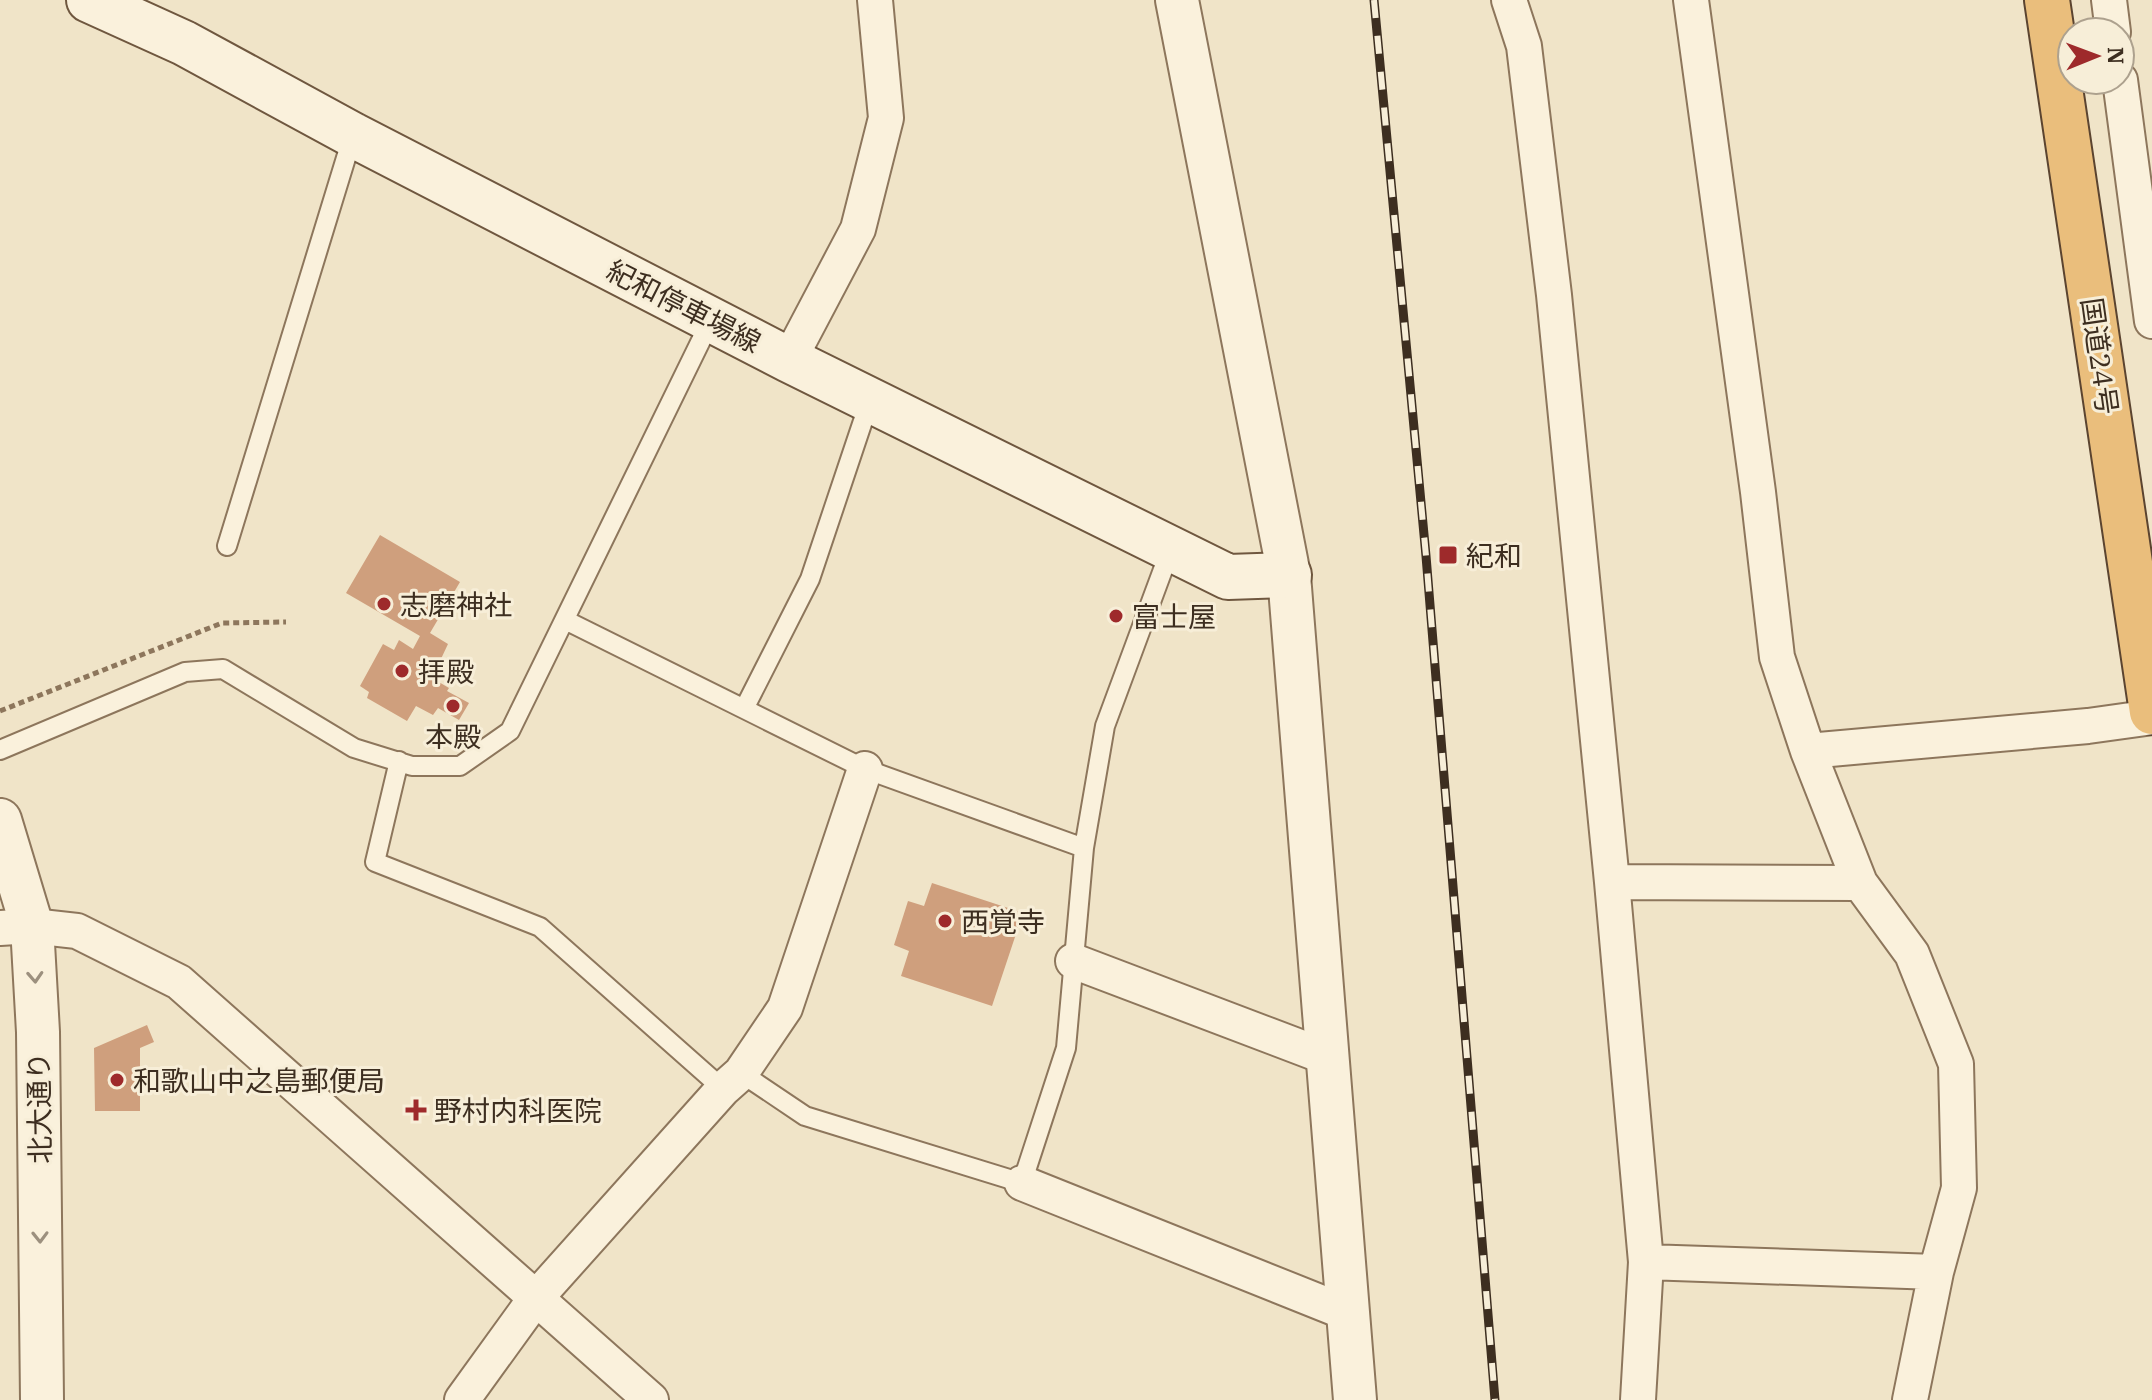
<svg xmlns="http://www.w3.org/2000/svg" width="2152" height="1400" font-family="'IBM Plex Serif','Noto Sans JP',serif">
<rect width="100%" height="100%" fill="#f0e4c8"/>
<path fill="#cf9f7d" d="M380,535L460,582L430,633L448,644L432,678L449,688L447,691L469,703L459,720L438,708L433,715L416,706L407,721L367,698L369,692L360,686L383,644L394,650L399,640L413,649L420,636L346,593Z
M932,883L1023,913L992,1006L901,976L909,951L894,945L908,901L924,906Z
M147,1025L154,1042L140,1048V1111H95L94,1048Z"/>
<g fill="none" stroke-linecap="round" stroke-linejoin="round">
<g stroke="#8d765c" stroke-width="22">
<path id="service" d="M227,546L353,135
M565,620L865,769L1084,848L1066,1048L1022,1183L805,1116L741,1073
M745,707L810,579L870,400
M0,750L185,672L223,669L354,748L412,766H460L510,731L711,320
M399,761L375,862L540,927L723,1089
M1084,848L1105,726L1171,548"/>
</g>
<g stroke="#8d765c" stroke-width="38">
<path id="minor" d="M1509,0L1524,46L1554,295L1612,882L1646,1262
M1691,0L1758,492L1777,657L1808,751L1860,883L1912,954L1956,1064L1959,1188L1936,1272L1910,1400
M2109,0L2113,32
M2120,80L2152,321
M789,360L858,229L886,118L875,0
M1808,751L2088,726L2152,717
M1612,882L1860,883
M0,928L32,926L77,931L179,982L651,1400
M1073,961L1326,1057
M1022,1183L1347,1313
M462,1400L535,1299L723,1089L741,1073L785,1008L865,769
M1638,1400L1646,1262L1936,1272"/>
</g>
<g stroke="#8d765c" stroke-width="46">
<path id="tertiary" d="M1177,0L1289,575L1355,1400
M0,820L32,926L38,1032L42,1400"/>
</g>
<g stroke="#6f573f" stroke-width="48">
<path id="secondary" d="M89,0L184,43L353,135L789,360L1228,577L1289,575"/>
</g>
<g stroke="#5b4430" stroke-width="48">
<path id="trunk" d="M2047,0L2152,712"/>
</g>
<path stroke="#8d765c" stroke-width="5" stroke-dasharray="6 4" stroke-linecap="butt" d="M0,711L222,623L286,622"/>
<use href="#service" stroke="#faf1dc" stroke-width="18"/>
<use href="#minor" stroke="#faf1dc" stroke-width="34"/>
<use href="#tertiary" stroke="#faf1dc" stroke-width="42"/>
<use href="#secondary" stroke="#faf1dc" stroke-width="44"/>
<use href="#trunk" stroke="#eabe7c" stroke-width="44"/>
<g stroke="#3d2e20" stroke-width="9">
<path id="rail" d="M1374,0L1426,556L1495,1400"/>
</g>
<use href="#rail" stroke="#f7eed8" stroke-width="6" stroke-dasharray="18" stroke-linecap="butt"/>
</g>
<defs><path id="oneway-chevron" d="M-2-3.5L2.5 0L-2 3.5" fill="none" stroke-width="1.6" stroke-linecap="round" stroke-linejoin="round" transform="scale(2)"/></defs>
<g stroke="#9c907e">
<use href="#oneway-chevron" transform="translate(35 977) rotate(87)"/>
<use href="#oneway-chevron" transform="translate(40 1237) rotate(89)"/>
</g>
<g fill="#9e2a2b" stroke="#f7eed8" stroke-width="3">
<rect x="1438" y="545" width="20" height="20" rx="4"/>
<circle cx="384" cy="604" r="8"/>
<circle cx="1116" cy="616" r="8"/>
<circle cx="402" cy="671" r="8"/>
<circle cx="453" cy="706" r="8"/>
<circle cx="945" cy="921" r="8"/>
<circle cx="117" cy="1080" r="8"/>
<path d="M412 1098h8v8h8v8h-8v8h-8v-8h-8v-8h8z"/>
</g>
<g text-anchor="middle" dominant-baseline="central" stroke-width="6" stroke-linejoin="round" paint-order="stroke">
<g font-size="28" fill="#3d2e20" stroke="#f7eed8">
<text transform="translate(684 306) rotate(27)">紀和停車場線</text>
<text transform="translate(2100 356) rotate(82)">国道24号</text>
<text transform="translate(39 1108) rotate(-91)">北大通り</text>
</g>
<g font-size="28" fill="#3d2e20" stroke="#f7eed8" text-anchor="start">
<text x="1466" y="555">紀和</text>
<text x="400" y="604">志磨神社</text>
<text x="1132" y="616">富士屋</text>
<text x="418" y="671">拝殿</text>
<text x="453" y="736" text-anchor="middle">本殿</text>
<text x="961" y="921">西覚寺</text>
<text x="133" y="1080">和歌山中之島郵便局</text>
<text x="434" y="1110">野村内科医院</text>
</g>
</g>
<g transform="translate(2096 56) rotate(89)"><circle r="38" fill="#f7eed8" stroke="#ada18e" stroke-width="2"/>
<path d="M0-6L14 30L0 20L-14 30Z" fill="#9e2a2b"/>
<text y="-12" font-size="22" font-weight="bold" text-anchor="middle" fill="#3d2e20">N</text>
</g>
</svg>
